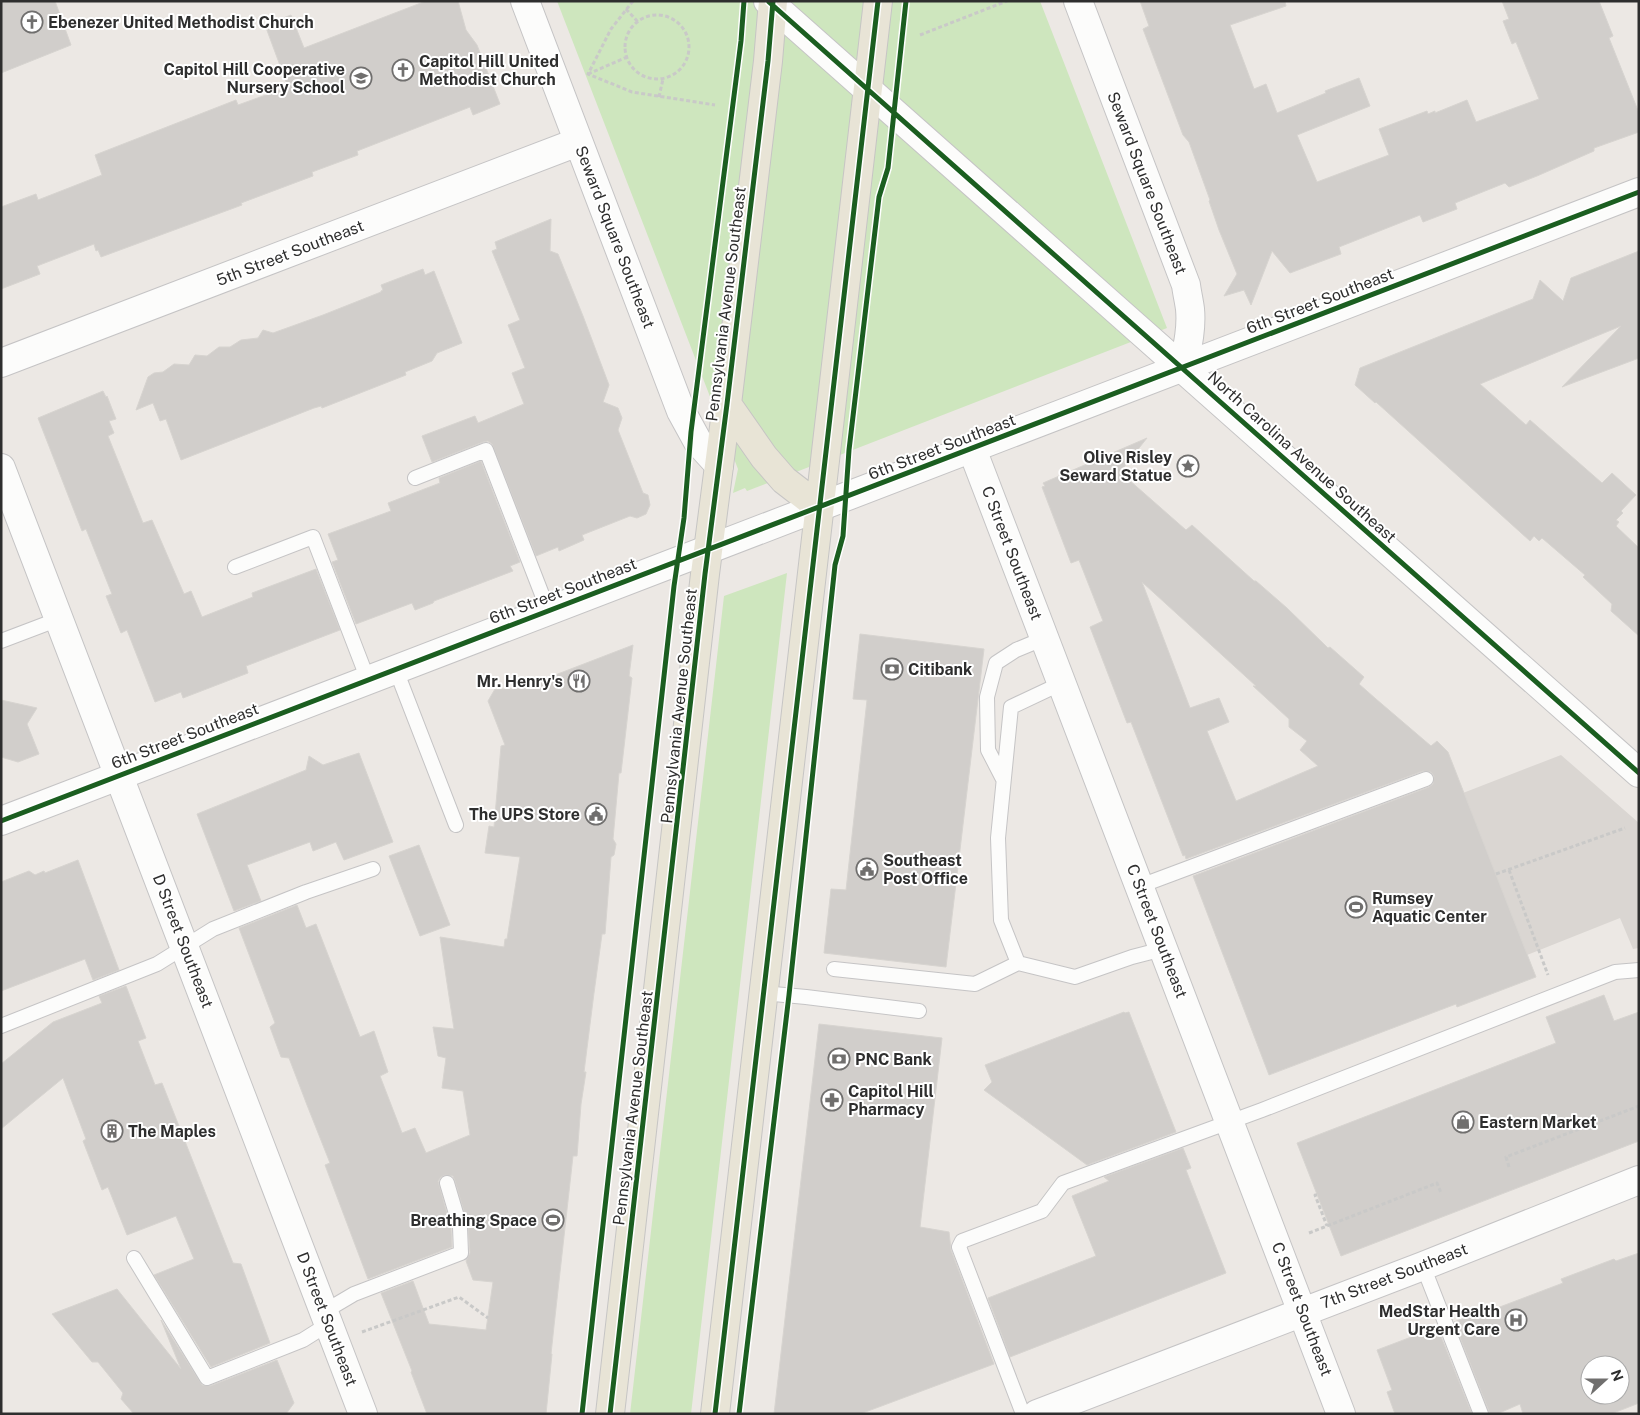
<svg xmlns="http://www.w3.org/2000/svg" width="1640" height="1415" font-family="'Public Sans',sans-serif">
<rect width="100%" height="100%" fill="#ece8e4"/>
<path fill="#cee6be" d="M557,1H1040L1167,328L747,491L745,488L733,493L738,469Z
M787,573L691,1414H630L724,596Z"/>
<path fill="#dad6d2" d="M1561,755L1639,823V948L1633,949L1620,918L1527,955L1463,793Z"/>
<path fill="#d1cecb" stroke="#d7d4d0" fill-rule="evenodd" d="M1,1H55L71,45L1,73Z
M426,1H458L466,30L477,45L500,104L473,115L470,107L357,151L358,155L312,172L313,176L241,203L242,205L101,257L98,250L96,251L94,244L37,266L40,274L1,289V207L36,194L38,200L102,175L95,155L236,100L238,105L288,87L265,25L291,15L304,48Z
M1140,1H1285L1286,6L1230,25L1254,89L1266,84L1277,113L1326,93L1325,91L1359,78L1370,106L1297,135L1317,182L1389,155L1379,129L1427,111L1428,114L1435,111V113L1467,100L1476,122L1539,99L1516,42L1512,44L1503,21L1509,19L1502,1H1599L1613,36L1609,38L1639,113V132L1594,148V151L1537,176L1509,187L1505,183L1455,203L1457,209L1423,222L1420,215L1339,247L1341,254L1290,273L1272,251L1251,305L1244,290L1224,296L1237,274L1219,230L1209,201L1210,200L1189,142L1183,135L1143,29L1149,26Z
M551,219L550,251L558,254L583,316L609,385L603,402L618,408L622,418L618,430L643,493L648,495L650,505L646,514L637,518L630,516L582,535L584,540L559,551L558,547L536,556L492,444L488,441L483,442L432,462L422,436L475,416L478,423L524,404L512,373L525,368L508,325L520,320L492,251L497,249L495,242Z
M1639,251V358L1562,387L1621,326L1480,384L1526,425L1530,420L1602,483L1612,473L1636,495L1621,511L1623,513L1616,520L1619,522L1616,526L1639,548V636L1611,611L1612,604L1583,577L1585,575L1542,538L1539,541L1534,536L1530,541L1376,402L1375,403L1355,385L1360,368L1533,299L1540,280L1563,301L1571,278Z
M423,269L425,275L434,271L462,343L437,353L432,361L405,372L406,375L322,408L321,406L314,408L181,460L166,419L160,421L153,403L136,410L148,377L154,373L163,372L174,364L189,365L195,355L207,356L219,347H230L241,340L258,338L263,330L273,333L323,315L381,292V291L383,290L381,285Z
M103,391L106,397L107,396L116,419L109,421L114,433L108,436L143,523L152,520L184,594L191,591L202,617L253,597L252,593L316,569L340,630L246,666L248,673L183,698L181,692L155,702L127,630L121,633L106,596L112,594L86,529L82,531L38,418Z
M1147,438L1120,472L1186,530L1192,525L1254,581H1256L1287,608L1328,648L1330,647L1364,677L1359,684L1376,699L1431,746L1437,741L1448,752L1536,977L1457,1007L1456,1004L1269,1075L1193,876L1429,787L1433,784L1434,776L1431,772L1423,771L1186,859L1185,855L1183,856L1131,722L1127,723L1090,627L1103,621L1079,560L1071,563L1042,487L1045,486L1043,483ZM1142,582L1256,686H1253L1289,719V727L1307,741L1300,750L1318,766L1236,801L1207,731L1229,722L1219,698L1190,708Z
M481,461L520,562L510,566L513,571L434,601L433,603L415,610L412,603L356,624L332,562L338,560L328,534L391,511L388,503L440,483L439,478Z
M860,634L984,649L946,967L824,953L831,889L846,890L867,700L853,699Z
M633,645L629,676L632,678L621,773H619L613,839L616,844L614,855L611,857L605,934H602L594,993L584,1072H586L581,1104L577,1156H573L554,1326L551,1354H552L546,1414H427L411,1372L412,1371L381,1293L413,1281L429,1324L486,1330L493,1282L473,1280L466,1261L470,1253L468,1225L455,1181L453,1176L445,1175L441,1177L438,1181L451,1228L452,1247L368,1279L325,1165L330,1163L307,1105L289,1058L281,1057L270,1027L275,1023L239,928L297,905L306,928L316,924L360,1037L374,1031L388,1072L380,1076L402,1133L415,1128L426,1153L470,1135L463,1091L442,1088L446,1058L438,1056L433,1027L454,1029L440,937L504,947L505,939H507L520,857L485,853L489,826L494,827L501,746L505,745L488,701L495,689H514L517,682L527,679L537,682Z
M1,700L37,708L27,724L39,754L18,762L1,757Z
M359,753L393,842L344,860L336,842L313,851L310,842L247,865L261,901L234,911L197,814L306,770L309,756L323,765Z
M419,845L450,925L420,936L389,856Z
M78,860L119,970L93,980L85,959L1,991V882L29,871L35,875L44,871L45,873Z
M126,986L146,1038L138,1041L155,1085L162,1083L233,1263L241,1264L270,1343L211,1367L154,1275L194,1259L176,1216L127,1235L108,1187L102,1190L83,1141L86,1139L63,1078L1,1129V1064L53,1022L102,1003L99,996Z
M1604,995L1614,1021L1639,1012V1141L1341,1256L1297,1143L1556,1043L1546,1017Z
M1124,1012L1125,1013L1129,1012L1176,1132L1087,1165L984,1090L992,1082L985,1065Z
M819,1024L942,1038L920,1227L949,1232L951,1250L994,1364L860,1414H774Z
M1183,1148L1191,1168L1186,1170L1226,1273L1010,1357L988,1298L1096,1256L1072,1196L1109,1181L1104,1177Z
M1639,1253V1403L1611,1414H1523L1520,1404L1497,1414H1490L1454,1322L1483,1311L1484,1313L1563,1283L1561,1279L1614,1259L1616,1261ZM1590,1365H1620V1395H1590Z
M117,1289L181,1369L161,1320L202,1385L210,1386L277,1360L294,1403L286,1414H134L121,1399L123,1393L98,1362H92L52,1314Z
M1435,1328V1330L1438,1329L1472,1414H1395L1387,1392L1392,1390L1377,1350Z"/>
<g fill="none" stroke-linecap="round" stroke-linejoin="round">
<g stroke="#c5c4c5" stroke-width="16">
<path id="service" d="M415,478L486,450L548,610
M235,567L313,537L368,680
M1,641L59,619
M396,670L456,825
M1062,683L1011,707L998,838L1001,920L1018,963L1075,977L1132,957L1163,949
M1003,779L988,750L987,697L996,663L1016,650L1045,638
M1140,886L1426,779
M834,969L975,984L1018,963
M763,993L806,997L919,1011
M1,1026L157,964L213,929L306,892L373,869
M134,1258L207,1378L303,1340L322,1328L332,1307L354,1294L461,1253L460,1227L447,1183
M1423,1266L1481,1414
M1023,1414L959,1247L962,1241L1042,1211L1063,1183L1262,1110L1615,972L1639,970"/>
</g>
<g stroke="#c5c4c5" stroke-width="30">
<path id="minor" d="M525,1L681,411L698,442L719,465
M1078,1L1186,285C1187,293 1189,301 1190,309C1192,329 1187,349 1183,368
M1,363L578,142
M972,449L1341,1414
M1,468L363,1414
M1037,1414L1423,1266L1639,1180"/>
</g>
<g stroke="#c5c4c5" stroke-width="30">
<path id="tertiary" d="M768,1L1639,773
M1,821L819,507"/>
</g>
<g stroke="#c5c4c5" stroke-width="30">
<path id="secondary" d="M819,507L1639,192"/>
</g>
<g stroke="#c6c5c4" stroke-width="30">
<path id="primary" d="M727,404L764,457L784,480L819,507
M610,1414L705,574L727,404L768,61L773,1
M715,1414L878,1"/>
</g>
<path stroke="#c9c9c8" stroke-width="3" stroke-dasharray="4 2.5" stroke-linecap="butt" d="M633,1L611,29L588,74L632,92L715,105
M626,9L638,22
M625 47a32 32 0 1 1 64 0a32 32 0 1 1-64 0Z
M920,35L1007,1
M588,74L627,57
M659,97L663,79
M1509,870L1548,975
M1496,874L1625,828
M1509,1167L1506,1157L1639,1106
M1317,1195H1315L1327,1226
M1309,1233L1437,1183L1441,1193
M362,1332L459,1297L488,1318"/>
<use href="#service" stroke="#fcfcfb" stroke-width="14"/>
<use href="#minor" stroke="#fcfcfb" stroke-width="28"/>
<use href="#tertiary" stroke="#fcfcfb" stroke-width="28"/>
<use href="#secondary" stroke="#fcfcfb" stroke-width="28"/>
<use href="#primary" stroke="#e8e4d6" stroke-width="28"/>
<g stroke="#fff" stroke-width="8">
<path id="cycleway" d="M769,2L1639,773
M1,821L1639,192
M582,1414L674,586L684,518L691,432L741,41L744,1
M610,1414L705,574L727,404L768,61L773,1
M715,1414L878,1
M739,1414L789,995L835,565L843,536L849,450L879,197L888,168L906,1"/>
</g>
<use href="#cycleway" stroke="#1b5e20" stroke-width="5"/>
</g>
<defs>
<g id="church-ring" transform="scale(1.125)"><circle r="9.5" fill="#fff" stroke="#706f6e" stroke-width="1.5"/><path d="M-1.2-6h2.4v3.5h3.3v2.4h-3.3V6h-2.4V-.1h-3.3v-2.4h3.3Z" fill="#706f6e"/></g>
<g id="school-ring" transform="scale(1.125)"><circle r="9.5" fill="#fff" stroke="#706f6e" stroke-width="1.5"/><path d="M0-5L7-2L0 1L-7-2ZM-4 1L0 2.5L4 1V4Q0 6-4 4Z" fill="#706f6e"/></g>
<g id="sight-ring" transform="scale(1.125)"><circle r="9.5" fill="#fff" stroke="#706f6e" stroke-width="1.5"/><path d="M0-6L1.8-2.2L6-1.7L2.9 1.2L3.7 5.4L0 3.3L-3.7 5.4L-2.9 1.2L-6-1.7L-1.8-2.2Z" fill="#706f6e"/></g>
<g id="bank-ring" transform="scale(1.125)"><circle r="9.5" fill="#fff" stroke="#706f6e" stroke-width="1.5"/><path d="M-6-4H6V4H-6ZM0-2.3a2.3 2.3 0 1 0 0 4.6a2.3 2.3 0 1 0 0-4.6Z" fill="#706f6e"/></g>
<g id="restaurant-ring" transform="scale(1.125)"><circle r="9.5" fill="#fff" stroke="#706f6e" stroke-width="1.5"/><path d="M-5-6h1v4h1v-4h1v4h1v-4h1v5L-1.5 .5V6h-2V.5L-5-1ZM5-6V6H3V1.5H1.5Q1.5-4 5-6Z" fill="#706f6e"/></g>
<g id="civic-ring" transform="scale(1.125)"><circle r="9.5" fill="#fff" stroke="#706f6e" stroke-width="1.5"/><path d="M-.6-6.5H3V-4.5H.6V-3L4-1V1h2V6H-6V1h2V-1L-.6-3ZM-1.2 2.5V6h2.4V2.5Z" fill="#706f6e"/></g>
<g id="stadium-ring" transform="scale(1.125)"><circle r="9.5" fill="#fff" stroke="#706f6e" stroke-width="1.5"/><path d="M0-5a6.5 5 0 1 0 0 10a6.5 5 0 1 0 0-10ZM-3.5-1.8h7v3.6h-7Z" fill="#706f6e"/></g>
<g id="pharmacy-ring" transform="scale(1.125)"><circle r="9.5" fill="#fff" stroke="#706f6e" stroke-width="1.5"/><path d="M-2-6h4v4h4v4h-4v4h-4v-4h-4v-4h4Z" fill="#706f6e"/></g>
<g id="shop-ring" transform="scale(1.125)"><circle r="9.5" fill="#fff" stroke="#706f6e" stroke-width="1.5"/><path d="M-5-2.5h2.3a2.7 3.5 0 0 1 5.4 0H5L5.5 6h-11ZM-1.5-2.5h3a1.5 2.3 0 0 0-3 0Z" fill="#706f6e"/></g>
<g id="building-ring" transform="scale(1.125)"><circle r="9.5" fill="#fff" stroke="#706f6e" stroke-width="1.5"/><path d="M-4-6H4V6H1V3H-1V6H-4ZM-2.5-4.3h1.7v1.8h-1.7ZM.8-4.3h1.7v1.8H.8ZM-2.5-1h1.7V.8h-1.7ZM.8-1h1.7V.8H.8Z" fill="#706f6e"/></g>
<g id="hospital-ring" transform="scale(1.125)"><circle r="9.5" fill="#fff" stroke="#706f6e" stroke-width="1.5"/><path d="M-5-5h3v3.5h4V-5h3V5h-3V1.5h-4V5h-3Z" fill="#706f6e"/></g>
</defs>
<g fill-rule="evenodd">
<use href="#church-ring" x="32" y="22"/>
<use href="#church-ring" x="403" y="70"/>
<use href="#school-ring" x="361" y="78"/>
<use href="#sight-ring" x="1188" y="466"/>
<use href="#bank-ring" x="892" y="669"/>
<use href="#restaurant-ring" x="579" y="681"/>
<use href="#civic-ring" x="596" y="814"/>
<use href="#civic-ring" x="867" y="869"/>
<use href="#stadium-ring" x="1356" y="907"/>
<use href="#bank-ring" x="839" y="1059"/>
<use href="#pharmacy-ring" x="832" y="1100"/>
<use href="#shop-ring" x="1463" y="1122"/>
<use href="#building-ring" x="112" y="1131"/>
<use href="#stadium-ring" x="553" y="1220"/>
<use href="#hospital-ring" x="1516" y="1320"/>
</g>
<g text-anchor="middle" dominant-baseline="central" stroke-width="4" stroke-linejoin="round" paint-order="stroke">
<g font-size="16" font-weight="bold" fill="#2e2e2e" stroke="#fff" text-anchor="start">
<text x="48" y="22">Ebenezer United Methodist Church</text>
<text x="419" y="61">Capitol Hill United<tspan x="419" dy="18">Methodist Church</tspan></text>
<text x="345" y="69" text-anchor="end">Capitol Hill Cooperative<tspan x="345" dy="18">Nursery School</tspan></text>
<text x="1172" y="457" text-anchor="end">Olive Risley<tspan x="1172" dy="18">Seward Statue</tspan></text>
<text x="908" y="669">Citibank</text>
<text x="563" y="681" text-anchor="end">Mr. Henry's</text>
<text x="580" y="814" text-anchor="end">The UPS Store</text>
<text x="883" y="860">Southeast<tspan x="883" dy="18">Post Office</tspan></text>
<text x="1372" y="898">Rumsey<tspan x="1372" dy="18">Aquatic Center</tspan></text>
<text x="855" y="1059">PNC Bank</text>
<text x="848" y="1091">Capitol Hill<tspan x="848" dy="18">Pharmacy</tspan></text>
<text x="1479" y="1122">Eastern Market</text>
<text x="128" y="1131">The Maples</text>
<text x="537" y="1220" text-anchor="end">Breathing Space</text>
<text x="1500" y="1311" text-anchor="end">MedStar Health<tspan x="1500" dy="18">Urgent Care</tspan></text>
</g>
<g font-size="16" fill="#2e2e2e" stroke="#fff">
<text transform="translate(1147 183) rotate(69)">Seward Square Southeast</text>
<text transform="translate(615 237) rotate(69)">Seward Square Southeast</text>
<text transform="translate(290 253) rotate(-21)">5th Street Southeast</text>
<text transform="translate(1320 301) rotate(-21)">6th Street Southeast</text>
<text transform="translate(726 304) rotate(-83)">Pennsylvania Avenue Southeast</text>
<text transform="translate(942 447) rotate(-21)">6th Street Southeast</text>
<text transform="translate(1302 457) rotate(42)">North Carolina Avenue Southeast</text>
<text transform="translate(1012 553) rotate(69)">C Street Southeast</text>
<text transform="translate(563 591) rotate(-21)">6th Street Southeast</text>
<text transform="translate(679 706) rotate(-84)">Pennsylvania Avenue Southeast</text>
<text transform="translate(185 736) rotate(-21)">6th Street Southeast</text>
<text transform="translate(1157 931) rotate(69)">C Street Southeast</text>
<text transform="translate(183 941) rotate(69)">D Street Southeast</text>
<text transform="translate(633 1108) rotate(-83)">Pennsylvania Avenue Southeast</text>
<text transform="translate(1394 1276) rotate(-21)">7th Street Southeast</text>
<text transform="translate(1302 1309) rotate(69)">C Street Southeast</text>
<text transform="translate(327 1319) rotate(69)">D Street Southeast</text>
</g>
</g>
<rect width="1640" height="1415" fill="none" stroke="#2e2e2e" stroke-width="5"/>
<g transform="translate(1605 1380) rotate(69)"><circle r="24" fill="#ffffff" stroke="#ababab"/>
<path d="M0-4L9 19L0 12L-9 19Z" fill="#706f6e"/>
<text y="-8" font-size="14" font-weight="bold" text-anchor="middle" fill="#2e2e2e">N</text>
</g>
</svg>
